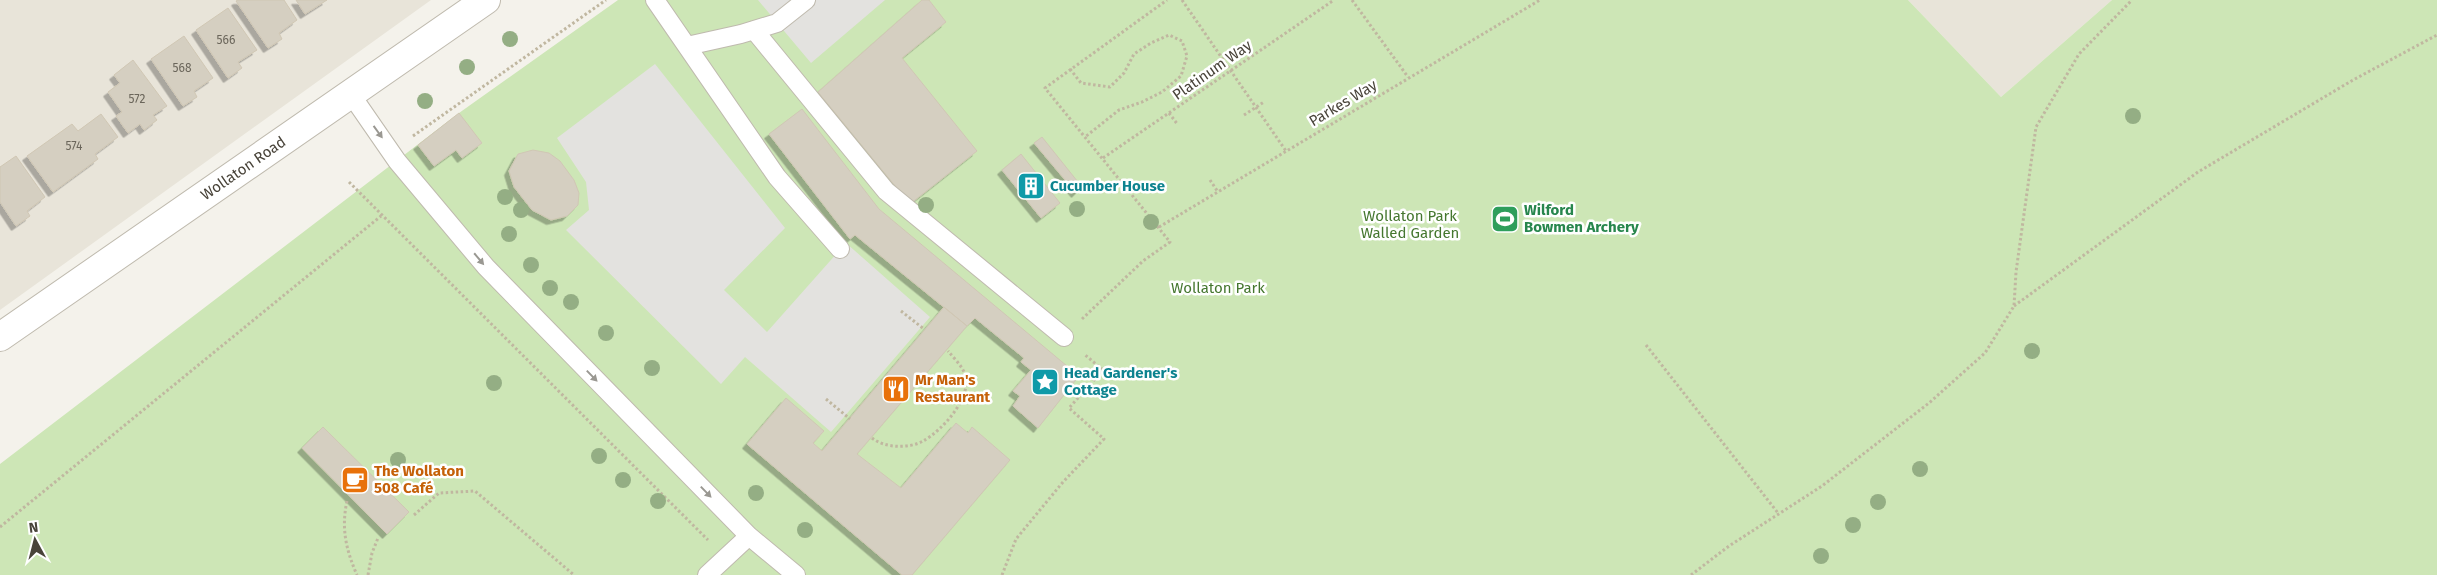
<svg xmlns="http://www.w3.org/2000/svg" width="2437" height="575" font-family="'Fira Sans',sans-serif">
<defs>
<filter id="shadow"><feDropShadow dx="-4.5" dy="4.5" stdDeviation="0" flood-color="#0004"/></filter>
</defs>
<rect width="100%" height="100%" fill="#f4f2eb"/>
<path fill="#e8e4d9" d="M0,0H431L0,310Z
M1908,0H2112L2001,97Z"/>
<path fill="#cde6b6" d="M618,0H1908L2001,97L2112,0H2437V575H0V464L459,113Z"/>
<path fill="#e3e2df" d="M758,0H885L811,63Z
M655,64L785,228L724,290L767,332L846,243L930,317L831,432L745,357L721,384L566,230L589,210L586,182L557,138Z"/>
<path fill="#d5cfc1" stroke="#d0c7b4" filter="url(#shadow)" d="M238,0H284L297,20L279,33L282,39L268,48L236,1Z
M296,0H327L305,14Z
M922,0H929L946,22L902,58L977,151L910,204L818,92Z
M228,8L257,50L238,62L242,68L228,78L196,30Z
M184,36L213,78L194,91L197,97L183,106L151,59Z
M133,60L167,106L153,115L157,120L144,130L140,124L128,133L116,116L122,112L108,92L120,83L114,75Z
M802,109L879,209L1079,376L1038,428L1013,406L1020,396L1013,391L1031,370L1021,362L1024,358L975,318L967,326L855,235L850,239L769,134Z
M459,113L482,143L462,158L456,150L434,166L418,145Z
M101,114L118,137L95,154L98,159L53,192L27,156L72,124L78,131Z
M1042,137L1082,187L1076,193L1034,143Z
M533,150L549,153L560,161L574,180L579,193L578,205L567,216L551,220L532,210L514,187L509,171L518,154Z
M1021,154L1060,203L1041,218L1002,170Z
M16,156L45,197L27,211L30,216L16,226L0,202V167Z
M944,307L967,326L857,454L901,488L956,423L968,433L972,427L1010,460L912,575H902L747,444L786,398L824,431L813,443L822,451Z
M323,427L409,512L387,534L302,448Z"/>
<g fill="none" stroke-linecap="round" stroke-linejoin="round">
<g stroke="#bfbaae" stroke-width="20">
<path id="service" d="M655,0L777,177L840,249
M754,30L886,191L1064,337
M687,46L741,34L777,23L806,0
M350,93L397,161L486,267L749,536L796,575
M707,575L749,536"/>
</g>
<g stroke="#bfbaae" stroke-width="30">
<g id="tertiary">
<path id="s1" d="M0,337L486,0"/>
</g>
</g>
<path stroke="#c0b7a0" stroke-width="3" stroke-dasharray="2.5 2.5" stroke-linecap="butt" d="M1182,0L1286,151
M1352,0L1408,77
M1070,69L1081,83L1110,87L1124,73L1134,54L1151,43L1169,35L1182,41L1187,56L1181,76L1162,92L1142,102L1119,110L1085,137
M1169,113L1178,125
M1244,115L1264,102
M413,136L606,0
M1103,158L1334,0
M1210,180L1218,192
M349,182L708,540
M1130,190L1141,184
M1159,227L1540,0
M2014,306L2198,172L2353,80L2437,35
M901,311L924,329
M1082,319L1143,261L1170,242L1045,88L1167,0
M1646,345L1778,513
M826,399L850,419
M872,438C884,448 909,449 923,441C942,431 975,395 964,372C961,365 953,357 948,351
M347,501C341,528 346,550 357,575
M414,515L439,493L475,491L574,575
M0,527L381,216
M368,575L372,553L378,538
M1002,575L1016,539L1063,482L1104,439L1069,408L1103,370L1084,354
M1691,575L1729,546L1822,486L1929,403L1985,353L2014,306L2016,272L2036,127L2079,54L2132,0"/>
<use href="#service" stroke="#fff" stroke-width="18"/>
<use href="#tertiary" stroke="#fff" stroke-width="28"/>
</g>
<g fill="#94ae84">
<circle cx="510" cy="39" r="8"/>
<circle cx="467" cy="67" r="8"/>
<circle cx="425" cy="101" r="8"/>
<circle cx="2133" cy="116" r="8"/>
<circle cx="505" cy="197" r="8"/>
<circle cx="926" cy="205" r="8"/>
<circle cx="1077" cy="209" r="8"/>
<circle cx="521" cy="210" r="8"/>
<circle cx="1151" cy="222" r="8"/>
<circle cx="509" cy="234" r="8"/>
<circle cx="531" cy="265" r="8"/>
<circle cx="550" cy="288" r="8"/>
<circle cx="571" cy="302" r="8"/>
<circle cx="606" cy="333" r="8"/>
<circle cx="2032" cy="351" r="8"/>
<circle cx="652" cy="368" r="8"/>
<circle cx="494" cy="383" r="8"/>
<circle cx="599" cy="456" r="8"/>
<circle cx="398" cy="460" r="8"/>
<circle cx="1920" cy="469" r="8"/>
<circle cx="623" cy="480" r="8"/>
<circle cx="756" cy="493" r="8"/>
<circle cx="658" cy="501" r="8"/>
<circle cx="1878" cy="502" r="8"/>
<circle cx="1853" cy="525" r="8"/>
<circle cx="805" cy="530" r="8"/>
<circle cx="1821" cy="556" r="8"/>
</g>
<defs><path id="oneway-solid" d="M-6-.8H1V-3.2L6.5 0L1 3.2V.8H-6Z" transform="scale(1.25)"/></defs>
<g fill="#9a9892">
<use href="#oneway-solid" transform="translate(378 132) rotate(54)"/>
<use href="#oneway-solid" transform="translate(479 259) rotate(50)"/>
<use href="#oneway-solid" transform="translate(592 376) rotate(46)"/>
<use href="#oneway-solid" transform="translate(706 492) rotate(46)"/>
</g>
<defs>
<g id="building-square" transform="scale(1.4375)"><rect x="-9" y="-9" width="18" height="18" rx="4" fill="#0f9aa8" stroke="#fff"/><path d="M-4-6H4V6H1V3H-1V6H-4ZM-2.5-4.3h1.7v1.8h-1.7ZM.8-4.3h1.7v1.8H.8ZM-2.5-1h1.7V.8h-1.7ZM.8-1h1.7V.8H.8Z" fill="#fff"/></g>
<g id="stadium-square" transform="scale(1.4375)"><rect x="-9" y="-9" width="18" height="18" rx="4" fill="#2e9e5b" stroke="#fff"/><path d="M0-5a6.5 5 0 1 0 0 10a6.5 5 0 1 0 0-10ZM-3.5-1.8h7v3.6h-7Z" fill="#fff"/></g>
<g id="sight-square" transform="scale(1.4375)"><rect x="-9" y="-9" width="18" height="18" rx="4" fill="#0f9aa8" stroke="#fff"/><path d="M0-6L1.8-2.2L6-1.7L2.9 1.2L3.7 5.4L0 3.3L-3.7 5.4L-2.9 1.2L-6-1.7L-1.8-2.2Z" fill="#fff"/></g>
<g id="restaurant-square" transform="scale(1.4375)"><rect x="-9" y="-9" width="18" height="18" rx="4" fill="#e8710a" stroke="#fff"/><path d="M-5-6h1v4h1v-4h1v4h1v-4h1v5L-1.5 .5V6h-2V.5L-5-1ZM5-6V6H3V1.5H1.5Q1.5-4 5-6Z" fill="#fff"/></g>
<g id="cafe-square" transform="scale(1.4375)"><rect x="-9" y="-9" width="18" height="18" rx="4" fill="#e8710a" stroke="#fff"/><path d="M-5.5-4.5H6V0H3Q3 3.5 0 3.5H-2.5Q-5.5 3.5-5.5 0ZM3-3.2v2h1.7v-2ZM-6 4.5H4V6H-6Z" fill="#fff"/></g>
</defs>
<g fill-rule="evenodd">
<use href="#building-square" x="1031" y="186"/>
<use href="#stadium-square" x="1505" y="219"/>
<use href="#sight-square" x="1045" y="382"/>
<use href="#restaurant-square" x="896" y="389"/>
<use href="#cafe-square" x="355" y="480"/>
</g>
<g text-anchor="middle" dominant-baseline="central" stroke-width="5" stroke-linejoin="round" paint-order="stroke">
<g font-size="12" fill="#6b665b">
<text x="226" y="40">566</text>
<text x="182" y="68">568</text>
<text x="137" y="99">572</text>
<text x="74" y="146">574</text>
</g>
<g font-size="15" fill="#484339" stroke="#fff">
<text transform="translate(1212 70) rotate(-35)">Platinum Way</text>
<text transform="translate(1343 103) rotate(-31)">Parkes Way</text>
<text stroke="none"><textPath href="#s1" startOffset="296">Wollaton Road</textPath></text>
</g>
<g font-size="15" font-weight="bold" fill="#0d838f" stroke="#fff" text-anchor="start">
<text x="1050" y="186">Cucumber House</text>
<text x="1064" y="373">Head Gardener's<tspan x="1064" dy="17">Cottage</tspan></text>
</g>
<g font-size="15" font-weight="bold" fill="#27864d" stroke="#fff" text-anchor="start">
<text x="1524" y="210">Wilford<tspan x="1524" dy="17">Bowmen Archery</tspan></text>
</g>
<g font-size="15" fill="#45772f" stroke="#fff">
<text x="1410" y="216">Wollaton Park<tspan x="1410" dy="17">Walled Garden</tspan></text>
<text x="1218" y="288">Wollaton Park</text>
</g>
<g font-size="15" font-weight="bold" fill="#c56008" stroke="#fff" text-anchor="start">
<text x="915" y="380">Mr Man's<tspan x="915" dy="17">Restaurant</tspan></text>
<text x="374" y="471">The Wollaton<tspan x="374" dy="17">508 Café</tspan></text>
</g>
</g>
<g transform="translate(35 540) rotate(353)" stroke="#ffffff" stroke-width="4" paint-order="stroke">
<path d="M0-4L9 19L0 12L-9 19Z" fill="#484339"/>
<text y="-8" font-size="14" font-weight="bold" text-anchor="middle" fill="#484339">N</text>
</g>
</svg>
